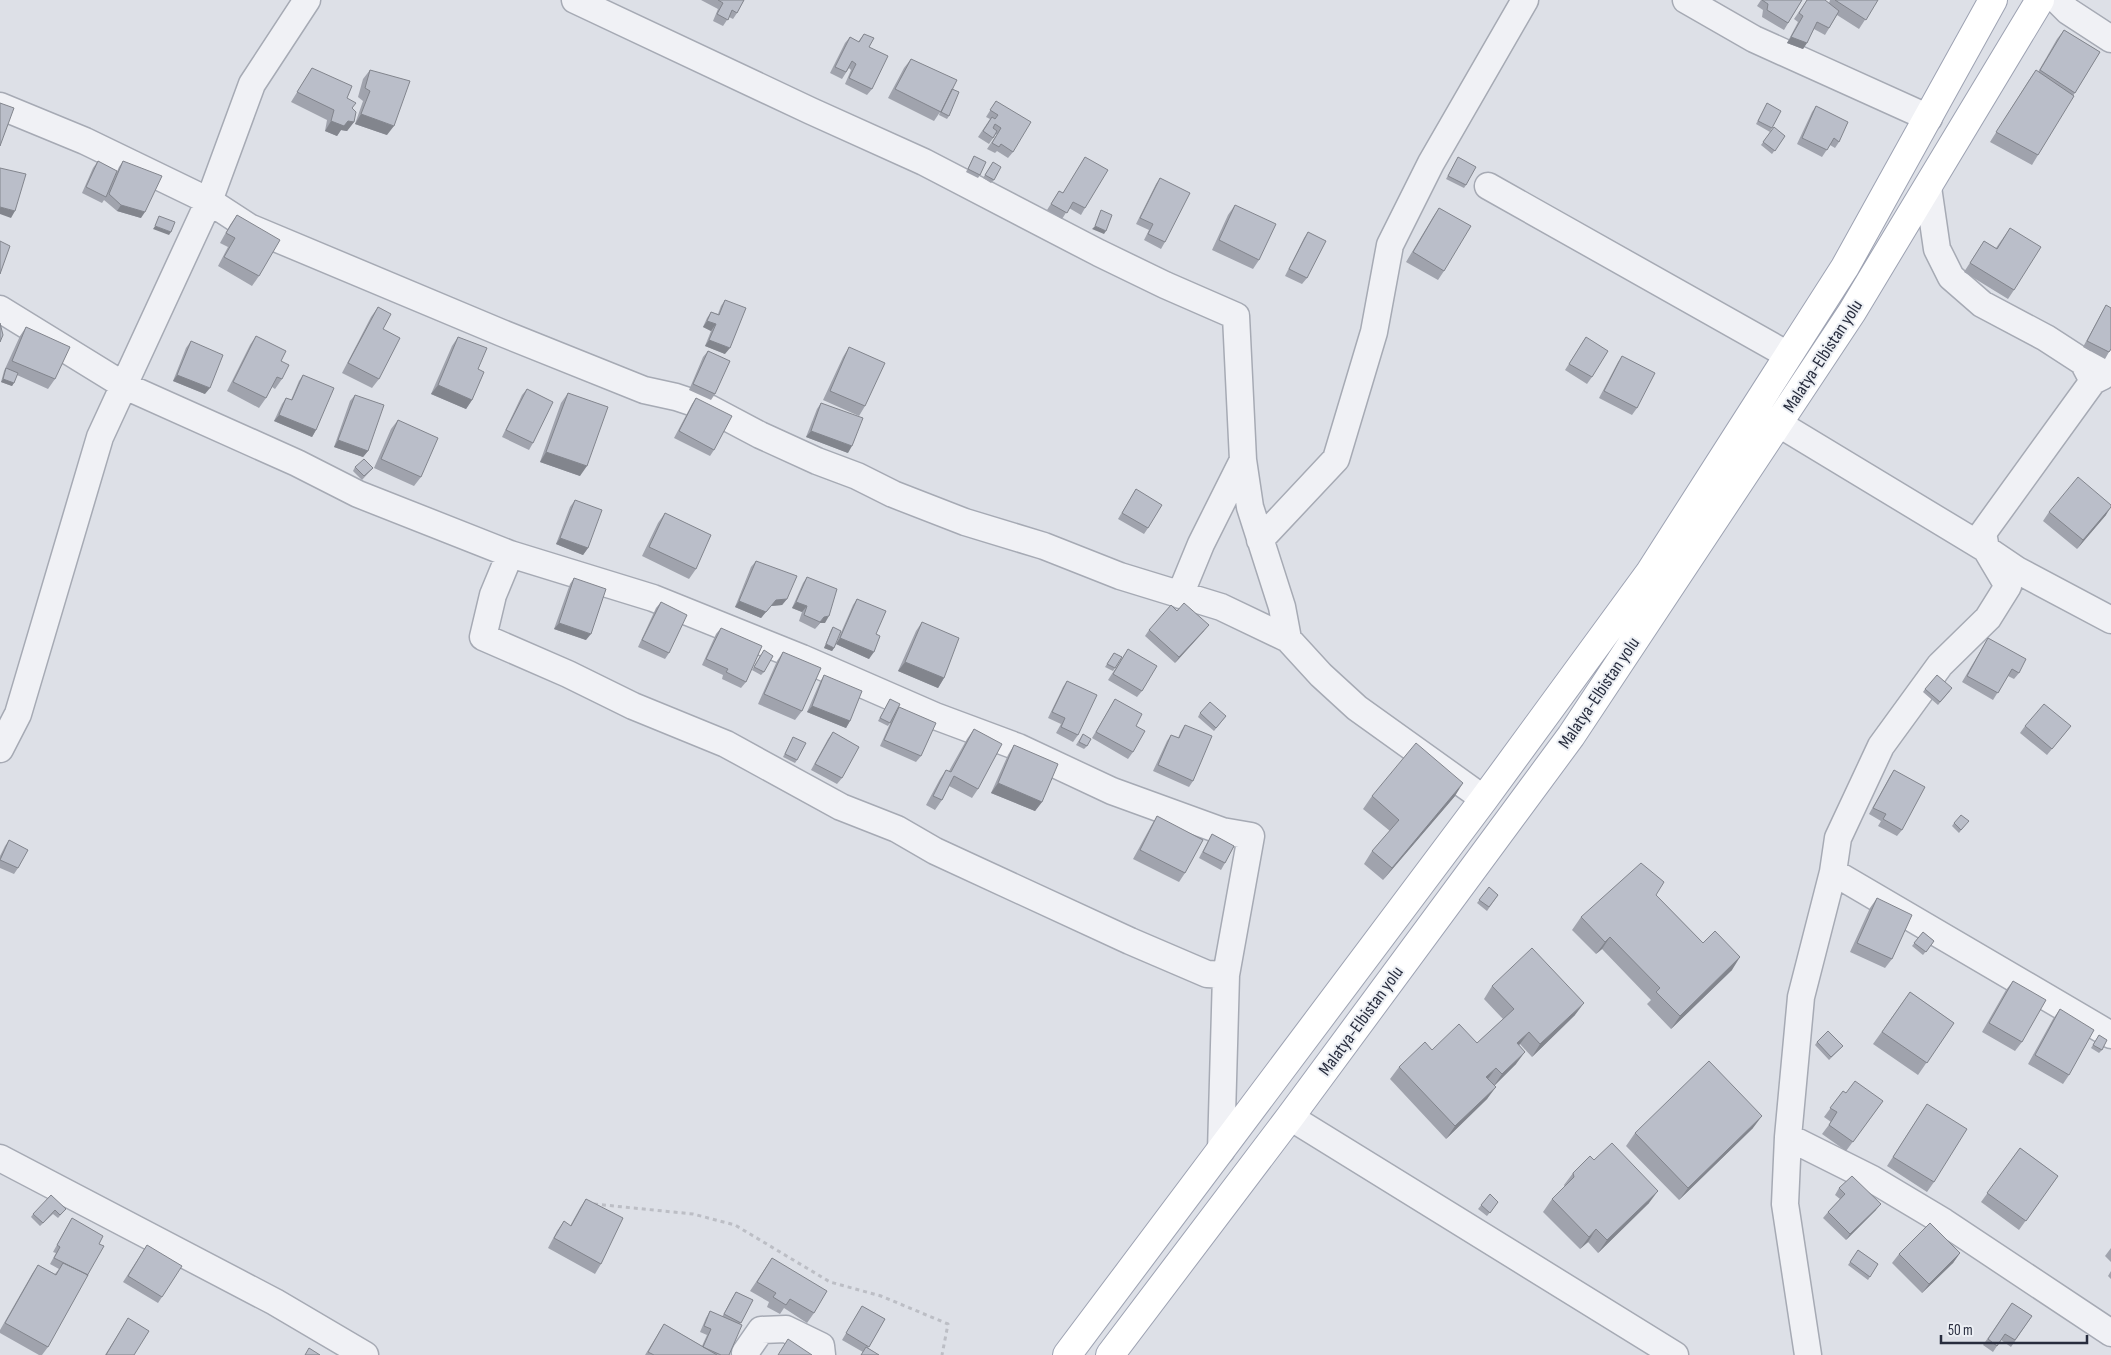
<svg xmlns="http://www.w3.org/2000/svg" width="2111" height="1355" font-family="'Sofia Sans Condensed',sans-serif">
<rect width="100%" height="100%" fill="#dde0e7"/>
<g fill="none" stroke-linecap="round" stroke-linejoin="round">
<g stroke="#a6aab4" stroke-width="29">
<path id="minor" d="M575,0L811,111L924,162L1099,253L1165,285L1236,316L1243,460L1250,507L1282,607L1288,639L1321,675L1357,708L1484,799
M1686,0L1754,39L1929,118
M2057,0L2068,11L2111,39
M0,106L85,141L209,201L249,227L502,333L644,390L676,397L709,408L760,435L817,461L857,476L893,494L965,522L1044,546L1120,576L1221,607L1288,639
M1488,186L1788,355
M1928,187L1937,249L1951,277L1982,304L2046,338L2083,362L2093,381L2103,376
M0,309L125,386L297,463L358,494L510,554L653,598L802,658L935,716L1018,747L1112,791L1222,831L1251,836L1226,975L1221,1151
M1779,424L1986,549L2017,570L2111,620
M1260,540L1336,459L1374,332L1390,245L1431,163L1525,0
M510,554L493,595L483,637L568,674L633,706L726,744L841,807L897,829L935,851L1130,941L1207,974L1226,975
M1180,595L1201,544L1243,460
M0,749L18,714L100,437L209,201L252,84L307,0
M1833,872L1838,838L1881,746L1940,665L1988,618L2008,586L1986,549L1983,533L2093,381L2101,359
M1290,1117L1675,1355
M1788,1137L1872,1179L1944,1222L2111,1333
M0,1158L275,1302L365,1355
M745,1353L761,1330L786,1329L821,1346L822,1355
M1808,1355L1785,1204L1788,1137L1801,997L1833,872L2111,1035"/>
</g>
<g stroke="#9da2b2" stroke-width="30">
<path id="major" d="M1067,1355L1484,799L1650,572L1845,267L1993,0
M1110,1355L1290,1117L1571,736L1852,312L2040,0"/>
</g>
<path stroke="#bcbec5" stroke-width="3" stroke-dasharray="4 4" stroke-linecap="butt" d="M594,1204L693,1214L735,1225L830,1282L881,1296L948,1324L942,1355"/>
<use href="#minor" stroke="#f0f1f5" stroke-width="26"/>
<use href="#major" stroke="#fff" stroke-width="28"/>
</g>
<path fill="#a0a3ad" d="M701,0H744L737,13L733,19L729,17L723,26L713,21L718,9Z
M1761,0H1802L1784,30L1762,17L1763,10L1757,6Z
M1807,0L1829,3L1830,0H1878L1859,29L1837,15L1825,35L1814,29L1803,49L1787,43L1798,22L1794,19Z
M2064,30L2100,52L2073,96L2038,155L2032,165L1990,142L2029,80L2036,70L2038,72L2057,39Z
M864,34L869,47L872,89L867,95L845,84L851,70L849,68L842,79L830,73L845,43L850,37L858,42Z
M911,59L952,90L949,116L947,119L939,115L940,112L934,121L888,98L904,68Z
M312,68L347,98L352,108L354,122L347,131L341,130L337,136L325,131L327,120L291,102Z
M370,70L387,135L355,124L363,101L358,97L363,79Z
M996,101L1013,152L1008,158L997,151L995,153L987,149L997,134H996L989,144L978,137L990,119L986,117Z
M1767,103L1772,128L1770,132L1756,124Z
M1816,106L1839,142L1835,148L1830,145L1822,157L1797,144L1812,112Z
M1774,127L1785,136L1772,154L1761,145Z
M974,156L980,175L978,178L966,172Z
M1085,157V208L1081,215L1069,208L1062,219L1047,210L1059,191L1063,193Z
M1458,157L1466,185L1464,188L1446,179Z
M98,161L109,189L119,167L123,161L141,218L117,211L104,200L106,197L102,203L82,193L93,168Z
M993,162L994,180L991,183L983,178Z
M1160,178L1165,242L1161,249L1144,240L1149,230L1136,224L1156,184Z
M1235,205L1259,260L1253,269L1212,250L1228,215Z
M1439,208L1444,271L1438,280L1406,262L1433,217Z
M237,215L259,276L252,286L218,266L228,247L220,243L230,225Z
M2010,228L2014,290L2008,299L1964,272L1984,241L1996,248Z
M1308,232L1307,278L1302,284L1285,276L1304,238Z
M725,300V354L705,346L711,331L703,327L707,318L711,312L718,314L721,306Z
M2106,305L2109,352L2105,359L2083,347L2102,312Z
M378,307L383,329L379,379L372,388L342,373L371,317Z
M26,327L55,379L48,389L17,375L12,386L1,382L4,371L20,336Z
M256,336L281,361L282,379L275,389L272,387L266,398L259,408L227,391L250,345Z
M458,337L478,369L472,400L466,409L431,394L452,346Z
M1586,337L1592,377L1587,384L1565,370Z
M191,341L205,394L173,381L186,348Z
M849,347L865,406L859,416L823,400L843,357Z
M708,351L715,394L711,400L689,390L703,357Z
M1622,356L1637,408L1632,415L1599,398L1618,362Z
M303,375L316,430L312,437L274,421L282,404L286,398L291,400L299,381Z
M527,389L533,443L529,450L502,437L522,395Z
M568,393L580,476L540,462L561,403Z
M355,395L368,451L363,457L334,447L350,401Z
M696,398L714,450L710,456L674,438L692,404Z
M821,403L848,453L806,437L817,409Z
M398,420L421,477L414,486L374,468L391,429Z
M355,467L373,468L362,480L353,471Z
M1136,489L1148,528L1144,534L1118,519Z
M575,500L588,548L583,555L556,544L570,507Z
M2049,512L2106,515L2077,549L2043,521Z
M665,513L696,569L689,579L642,556L658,523Z
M756,561L787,599L782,605L771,606L761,618L735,607L751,567Z
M807,577L825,623H820L815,629L799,621L802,612L792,608L803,583Z
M574,578L586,640L554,629L570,584Z
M857,599L876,634L869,659L836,644L853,605Z
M661,602L669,653L665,659L638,647L656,608Z
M922,622L944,678L938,688L898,671L916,631Z
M833,627L834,648L832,651L824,648L831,630Z
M721,628L746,682L741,688L722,679L723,675L702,665L716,634Z
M1149,630L1204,631L1175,663L1145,636Z
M1988,638L2019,673L2014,679L2008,676L1993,700L1962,682Z
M1128,649L1142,691L1137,697L1108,680Z
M783,652L802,711L795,720L758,704L777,661Z
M1114,653L1122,657L1113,671L1105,667Z
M761,654L764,672L761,675L752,670Z
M824,675L850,721L846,728L807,712L820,682Z
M1067,681L1078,735L1073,742L1056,733L1061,724L1048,718L1063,687Z
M1925,689L1950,691L1938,705L1923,692Z
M890,699L896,711L899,707L921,756L916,762L880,746L892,719L888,726L878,721Z
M1115,699L1136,726L1133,752L1128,759L1092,738Z
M1200,713L1226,716L1214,731L1198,717Z
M1185,725L1193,781L1189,787L1153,771L1167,741L1171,735L1178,738L1181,731Z
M2025,726H2071L2047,755L2020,733Z
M974,729L978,789L972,798L949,786L942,800L935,810L926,805L940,779L946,770L949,771L967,739Z
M833,732L842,778L837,784L811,770L828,739Z
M1083,734L1087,746L1084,749L1076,745Z
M793,737L797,760L795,763L783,757Z
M1014,745L1042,802L1035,811L991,793L1008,755Z
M1894,770L1902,830L1897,836L1878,826L1881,821L1869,814L1890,776Z
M1372,796H1455L1383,880L1364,864L1372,851L1390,831L1363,809Z
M1157,816L1185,873L1179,882L1133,859L1151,826Z
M1954,823L1966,824L1959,833L1952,826Z
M1212,834L1225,863L1221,870L1199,858L1208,841Z
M9,840L18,868L14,874L0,868V856L5,846Z
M1489,887L1498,895L1487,911L1477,903Z
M1656,895L1703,943L1732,970L1671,1029L1647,1004L1651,1000L1602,949L1596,954L1572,930L1581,917Z
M1877,898L1892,959L1885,968L1850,952L1870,908Z
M1923,932L1934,941L1923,955L1912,946Z
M2013,981L2022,1042L2015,1051L1982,1032L2006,990Z
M1492,986L1575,1015L1532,1057L1520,1044L1519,1045L1516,1064L1494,1086L1487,1099L1446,1139L1390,1079L1399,1067L1432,1050L1477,1043L1503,1019L1484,999Z
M1910,992L1954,1023L1918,1075L1873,1044Z
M2060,1009L2069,1075L2063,1084L2028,1064L2053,1019Z
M2099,1035L2102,1050L2099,1053L2091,1048Z
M1817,1042L1843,1046L1829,1060L1815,1045Z
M1843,1091L1846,1093L1883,1101L1846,1151L1822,1134L1831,1122L1824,1117Z
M1927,1104L1934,1182L1927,1192L1887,1166Z
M1753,1128L1679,1200L1626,1146L1635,1133Z
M2020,1148L2058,1176L2019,1230L1981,1202Z
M1594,1160L1649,1203L1598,1253L1588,1242L1580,1249L1543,1212L1552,1199L1565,1187L1564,1185L1573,1173Z
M1839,1188L1876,1210L1846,1240L1823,1218L1828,1212L1840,1199L1835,1195Z
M1490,1194L1498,1202L1487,1216L1478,1209Z
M586,1199L601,1264L595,1274L548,1248L557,1231L564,1221L570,1226L580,1208Z
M66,1209L58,1218L53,1214L40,1226L31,1217L33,1214Z
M72,1218L99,1244L48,1347L42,1355H39L0,1333V1330L32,1274L38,1265L55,1274L59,1269L50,1264L56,1253L53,1252L68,1225Z
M147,1245L162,1297L158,1303L123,1282Z
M2111,1248V1262L2105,1256Z
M1858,1250L1878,1264L1868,1280L1848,1265Z
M1960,1253L1953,1263L1922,1293L1892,1263L1899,1254Z
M772,1258L814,1313L807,1323L784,1308L780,1314L767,1307L769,1302L750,1291Z
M2111,1271V1279L2108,1276Z
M736,1292L753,1300L740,1324L729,1355H645L658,1334L664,1324L702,1346L707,1335L700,1332L706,1318L710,1311L722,1317L732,1298Z
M2012,1303L2032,1316L2011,1347L2001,1340L1993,1352L1983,1345Z
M862,1306L885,1319L868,1348L879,1355H861L863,1352L842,1340Z
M128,1318L134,1355H105L122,1328Z"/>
<path fill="#82858d" d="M1791,37L1807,43L1803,49L1787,43Z
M361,114L394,126L387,135L355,124Z
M331,121H348L354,122L347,131L341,130L337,136L325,131Z
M121,205L145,212L141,218L117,211Z
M0,207L15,211L11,218L0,214Z
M155,226L171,232L169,235L153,229Z
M1095,226L1106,231L1104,234L1092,229Z
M707,321L716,324L711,331L703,327Z
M709,340L730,348L725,354L705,346Z
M177,375L210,388L205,394L173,381Z
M3,379L14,383L12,386L1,382Z
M438,385L472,400L466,409L431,394Z
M279,415L316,430L312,437L274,421Z
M811,431L852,446L848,453L806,437Z
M338,440L368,451L363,457L334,447Z
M546,452L587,466L580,476L540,462Z
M2111,507L2106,515L2077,549L2083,540Z
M560,538L588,548L583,555L556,544Z
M787,599L782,605L771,606L761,618L735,607L739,601L776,600Z
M796,602L807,606L802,612L792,608Z
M829,616L825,623H820L815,629L824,617Z
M559,623L591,634L586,640L554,629Z
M1209,625L1204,631L1175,663L1179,657Z
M840,638L874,652L869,659L836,644Z
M826,644L834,648L832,651L824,648Z
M905,662L944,678L938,688L898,671Z
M812,706L850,721L846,728L807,712Z
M998,783L1042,802L1035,811L991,793Z
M1463,783L1455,796L1383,880L1392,868Z
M1610,937L1602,949L1596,954L1605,942Z
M1740,957L1732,970L1671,1029L1680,1016Z
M1584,1003L1575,1015L1532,1057L1540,1044Z
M1529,1032L1520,1044L1508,1055L1517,1043Z
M1525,1052L1516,1064L1493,1087L1502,1074Z
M1496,1068L1487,1080L1486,1077Z
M1496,1087L1487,1099L1446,1139L1455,1126Z
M1762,1116L1753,1128L1679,1200L1688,1188Z
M1658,1191L1649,1203L1598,1253L1607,1240Z
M1881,1204L1876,1210L1846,1240L1850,1234Z
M1596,1229L1588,1242L1580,1249L1589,1237Z
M1960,1253L1953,1263L1922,1293L1929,1284Z"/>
<path fill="#babec9" stroke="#82858d" d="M718,0H744L737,13L732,10L728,20L717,14L723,3Z
M1762,0H1802L1788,23L1767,10L1768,4Z
M1807,0H1825L1839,11L1829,28L1817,22L1807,43L1791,37L1803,16L1799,13Z
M1835,0H1878L1866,20Z
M2064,30L2100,52L2075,93L2040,70Z
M864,34L874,38L869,47L888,56L872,89L849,78L856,64L852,61L846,72L835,67L850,37L859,42Z
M911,59L957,80L941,112L895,89Z
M312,68L352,86L347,98L356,103L352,108L356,112L354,122L348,121L344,126L331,121L334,110L297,92Z
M370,70L410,81L394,126L361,114L370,91L365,88Z
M2036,70L2074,96L2038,155L1996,132Z
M952,89L959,92L949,116L941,112Z
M996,101L1031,122L1013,152L1001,144L999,147L992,143L1001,128L995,124L993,128L997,131L993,138L983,131L992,117L995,119L998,115L990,110Z
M0,103L14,108L0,146Z
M1767,103L1781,111L1772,128L1758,121Z
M1816,106L1848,122L1839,142L1834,138L1827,150L1802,138Z
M1774,127L1785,136L1775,151L1763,142Z
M974,156L986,162L980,175L968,169Z
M1085,157L1108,170L1085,208L1073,202L1067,213L1051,204L1059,191L1063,193Z
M1458,157L1476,167L1466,185L1448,176Z
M98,161L117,171L106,197L86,187Z
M123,161L162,176L145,212L121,205L109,194Z
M993,162L1001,167L994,180L985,175Z
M0,168L26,174L15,211L0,207Z
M1160,178L1190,193L1165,242L1148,234L1153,224L1140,218Z
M1235,205L1276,224L1259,260L1219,240Z
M1439,208L1471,226L1444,271L1413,252Z
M1101,210L1112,215L1106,231L1095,226Z
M237,215L280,240L259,276L224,257L235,238L226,233Z
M159,216L175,222L171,232L155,226Z
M2010,228L2041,247L2014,290L1970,263L1984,241L1997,249Z
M1308,232L1326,241L1307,278L1289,269Z
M0,241L10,246L0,274Z
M725,300L746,308L730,348L709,340L716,324L707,321L711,312L719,315Z
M2106,305L2111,308V349L2109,352L2087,341Z
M378,307L391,314L383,329L400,338L379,379L348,363Z
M0,323L3,335L0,342Z
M26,327L70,347L55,379L12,361Z
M256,336L286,351L281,361L289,365L282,379L277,377L266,398L233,382Z
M458,337L487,348L478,369L484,372L472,400L438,385Z
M1586,337L1608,351L1592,377L1569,364Z
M191,341L223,355L210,388L177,375Z
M849,347L885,363L865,406L830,391Z
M708,351L730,361L715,394L693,384Z
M1622,356L1655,373L1637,408L1604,391Z
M6,368L18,373L14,383L3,379Z
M303,375L334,388L316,430L279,415L286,398L292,400Z
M527,389L553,402L533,443L506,430Z
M568,393L608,407L587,466L546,452Z
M355,395L384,405L368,451L338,440Z
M696,398L732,416L714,450L679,431Z
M821,403L863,418L852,446L811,431Z
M398,420L438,438L421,477L381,459Z
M364,459L373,468L364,476L355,467Z
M2078,477L2111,505V507L2083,540L2049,512Z
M1136,489L1162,505L1148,528L1122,513Z
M575,500L602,510L588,548L560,538Z
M665,513L711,535L696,569L649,547Z
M756,561L797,576L787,599L776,600L766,612L739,601Z
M807,577L837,589L829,616L824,617L820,622L804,615L807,606L796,602Z
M574,578L606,589L591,634L559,623Z
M857,599L886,611L876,634L880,636L874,652L840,638Z
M661,602L687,615L669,653L642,640Z
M1184,603L1209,625L1179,657L1149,630L1171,605L1177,611Z
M922,622L959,638L944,678L905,662Z
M833,627L841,631L834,648L826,644Z
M721,628L762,646L746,682L726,672L728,669L706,659Z
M1988,638L2026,659L2019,673L2012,669L1998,693L1967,676Z
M1128,649L1157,666L1142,691L1113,674Z
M764,650L773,656L764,672L754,667Z
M783,652L821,668L802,711L764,694Z
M1114,653L1122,657L1115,668L1107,664Z
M824,675L862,691L850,721L812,706Z
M1937,675L1952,688L1940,702L1925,689Z
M1067,681L1097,695L1078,735L1061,727L1065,718L1052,712Z
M890,699L900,704L890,723L880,718Z
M1115,699L1142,714L1136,726L1145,731L1133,752L1096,732Z
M1210,702L1226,716L1216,728L1200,713Z
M2044,704L2071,726L2052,749L2025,726Z
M899,707L936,723L921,756L884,740Z
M1185,725L1212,736L1193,781L1158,765L1171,735L1179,738Z
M974,729L1002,744L978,789L954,776L942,800L933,796L946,770L951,772Z
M833,732L859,747L842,778L815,764Z
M1083,734L1091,739L1087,746L1079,742Z
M793,737L806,743L797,760L785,754Z
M1416,743L1463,783L1392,868L1372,851L1399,820L1372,796Z
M1014,745L1058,764L1042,802L998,783Z
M1894,770L1925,787L1902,830L1883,819L1886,814L1873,808Z
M1961,815L1969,821L1961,830L1954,823Z
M1157,816L1203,840L1185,873L1140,850Z
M1212,834L1234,846L1225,863L1203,852Z
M9,840L28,850L18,868L0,860Z
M1641,863L1664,882L1656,895L1703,943L1715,931L1740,957L1680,1016L1656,992L1660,988L1610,937L1605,942L1581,917Z
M1489,887L1498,895L1489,907L1479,900Z
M1877,898L1912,915L1892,959L1857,943Z
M1923,932L1934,941L1926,952L1914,943Z
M1532,948L1584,1003L1540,1044L1529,1032L1517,1043L1525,1052L1502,1074L1496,1068L1486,1077L1496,1087L1455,1126L1399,1067L1425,1042L1432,1050L1459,1024L1477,1043L1514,1009L1492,986Z
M2013,981L2046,1000L2022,1042L1989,1023Z
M1910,992L1954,1023L1927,1063L1882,1032Z
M2060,1009L2094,1030L2069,1075L2035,1055Z
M1828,1031L1843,1046L1831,1057L1817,1042Z
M2099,1035L2107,1040L2102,1050L2093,1045Z
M1709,1061L1762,1116L1688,1188L1635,1133Z
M1855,1081L1883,1101L1853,1142L1829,1125L1837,1112L1830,1108L1843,1091L1846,1093Z
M1927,1104L1967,1129L1934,1182L1893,1157Z
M1612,1143L1658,1191L1607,1240L1596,1229L1589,1237L1552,1199L1574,1177L1573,1173L1590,1156L1594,1160Z
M2020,1148L2058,1176L2026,1221L1987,1193Z
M1852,1176L1881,1204L1850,1234L1828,1212L1845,1194L1839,1188Z
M1490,1194L1498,1202L1490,1213L1481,1205Z
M51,1195L66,1209L60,1215L55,1210L43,1223L33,1214Z
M586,1199L623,1218L601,1264L554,1238L564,1221L571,1226Z
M72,1218L103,1236L99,1244L104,1246L87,1276L88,1275L54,1258L60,1247L57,1245Z
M1930,1223L1960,1253L1929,1284L1899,1254Z
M147,1245L182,1266L162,1297L128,1276Z
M1858,1250L1878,1264L1870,1277L1850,1262Z
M772,1258L827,1291L814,1313L790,1299L786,1305L773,1297L776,1293L757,1282Z
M63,1263L88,1275L48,1347L5,1323L38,1265L56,1275Z
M736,1292L753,1300L741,1323L724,1314Z
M2012,1303L2032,1316L2015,1340L2005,1334L1997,1346L1988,1339Z
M862,1306L885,1319L869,1347L846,1333Z
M710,1311L742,1325L729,1355H721L703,1347L711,1329L704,1326Z
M128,1318L149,1331L134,1355H106Z
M664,1324L717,1355H654L648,1352Z
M788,1339L812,1355H778Z
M866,1347L879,1355H861Z
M309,1348L320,1355H305Z"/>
<g text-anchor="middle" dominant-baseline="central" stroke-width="4" stroke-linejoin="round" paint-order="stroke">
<g font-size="18" fill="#272c3d" stroke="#eceff4">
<text transform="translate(1823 356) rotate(-57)">Malatya-Elbistan yolu</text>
<text transform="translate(1599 693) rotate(-56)">Malatya-Elbistan yolu</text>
<text transform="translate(1361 1021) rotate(-54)">Malatya-Elbistan yolu</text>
</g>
</g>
<path d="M1941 1335v8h146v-8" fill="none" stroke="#272c3d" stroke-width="2.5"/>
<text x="1948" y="1335" font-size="15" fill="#272c3d" stroke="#eceff4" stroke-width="4" paint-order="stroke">50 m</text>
</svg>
